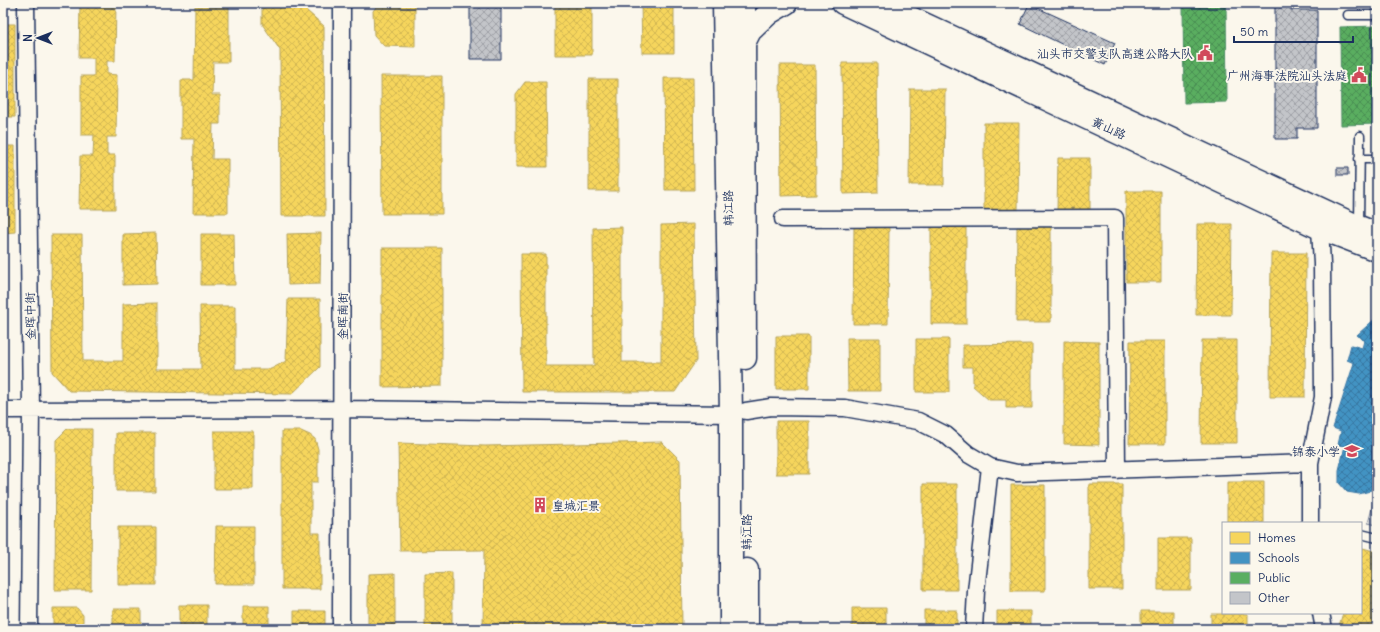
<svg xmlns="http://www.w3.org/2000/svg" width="1380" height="632" font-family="Delius,'LXGW WenKai TC',sans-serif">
<defs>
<pattern id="homes-cross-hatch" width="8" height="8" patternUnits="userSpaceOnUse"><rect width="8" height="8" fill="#f6d55c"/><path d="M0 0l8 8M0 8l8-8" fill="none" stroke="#d2b752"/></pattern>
<pattern id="schools-cross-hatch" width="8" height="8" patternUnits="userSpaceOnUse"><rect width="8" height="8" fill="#4393c3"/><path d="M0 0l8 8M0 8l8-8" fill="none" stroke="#3778a2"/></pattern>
<pattern id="public-cross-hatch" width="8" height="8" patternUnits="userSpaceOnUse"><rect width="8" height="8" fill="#5aae61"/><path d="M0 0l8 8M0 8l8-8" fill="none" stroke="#4a8e53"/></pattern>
<pattern id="building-cross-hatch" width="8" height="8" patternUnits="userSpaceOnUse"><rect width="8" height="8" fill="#c3c5c9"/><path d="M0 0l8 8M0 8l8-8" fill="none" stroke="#9ea0a6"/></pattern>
</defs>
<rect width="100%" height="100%" fill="#fbf7ec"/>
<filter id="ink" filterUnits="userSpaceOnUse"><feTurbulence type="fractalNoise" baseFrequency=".025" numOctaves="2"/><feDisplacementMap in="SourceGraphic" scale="8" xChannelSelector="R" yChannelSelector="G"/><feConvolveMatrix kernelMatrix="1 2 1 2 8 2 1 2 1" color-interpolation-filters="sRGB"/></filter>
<g filter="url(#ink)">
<path fill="#dadad7" stroke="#7a849a" d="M1377,490V525L1368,523Z"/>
<path fill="url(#homes-cross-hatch)" stroke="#b4a35d" d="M262,3H298L324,26L325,216H281L280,50L262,24Z
M379,3H415V47L384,46L374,35L373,11Z
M555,3H592V55H555Z
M641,3H674V53H642Z
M80,4H116L115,61H107V74L117,75L116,137H107V155H115V209H79L80,156H93L94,135H81V76H94V58H79Z
M195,6H229V62H213L212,95H220V124H213L212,159H228V213H193L194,139H181V80H194Z
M3,24H15V117H3Z
M842,63H877L878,193L843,194Z
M780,65H815L816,195L781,196Z
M381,76H442V214H382Z
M664,78H693L694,190H665Z
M589,79H618V191H589Z
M525,82H546L547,167H516V94Z
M910,89H945L944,185H909Z
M984,123H1019L1018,211H984Z
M3,146H15V232L3,233Z
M1058,158H1090V211L1057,210Z
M1126,191H1161V282H1126Z
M694,224L696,361L675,392H522L521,254H546V366H594L593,228L622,227V362H661V225Z
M1197,224H1232L1231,315H1196Z
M1017,226H1051V322H1016Z
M854,227H889L888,324H853Z
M931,227H966V324H931Z
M156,233L157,284L123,285V234Z
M321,233L320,284L288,285L287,234Z
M201,234H234L235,285H201Z
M51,235H82L83,361H123V304L157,303V369H201L200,306H235V369H271L286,361L288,299H320V367L292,394L69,391L52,372Z
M382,248H442V386L382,387Z
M1271,253H1306L1305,397H1270Z
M776,336H809V389H776Z
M847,338H880V391H848Z
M916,339H949V392H916Z
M1202,340H1237V443H1201Z
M1064,341L1099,342V445L1064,444Z
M1130,341H1165V444H1129Z
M1032,344V408H1006V400H989L973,386V367H963V345Z
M776,421H809V474H776Z
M67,429H92L91,590H55L56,440Z
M214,431H253V489H214Z
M282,431H301L310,435L315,439L318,449V482H311V533H320V589H282Z
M116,433H155V491H116Z
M662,442L680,460L682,629H483L484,550L400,551L398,443L485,446Z
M1227,482H1264V523H1227Z
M923,484H957V590H923Z
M1089,484H1122V589H1089Z
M1011,485H1045V591H1011Z
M216,526H254V584H215Z
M118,527H156V585H118Z
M1158,538H1191V590H1158Z
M1363,548L1377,552V625L1376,629H1338L1343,613H1361V554Z
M395,573V629H368V574Z
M452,573V629H425V574Z
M179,605H207V629H179Z
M243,606H269V629H243Z
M53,608H77L83,615V629H53Z
M852,608H886V629H852Z
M113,609H141V629H113Z
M924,610H957V629H924Z
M294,611H325V629H294Z
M997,611H1031V629H997Z
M1141,611H1174V629H1141Z
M1211,614H1248V629H1211Z"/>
<path fill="url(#schools-cross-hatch)" stroke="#3775a5" d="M1377,317V411L1371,432L1377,433V472L1374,483L1370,491L1359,494L1347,492L1339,483V470L1345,446L1338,445L1341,431L1333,428L1354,363L1347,360L1351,345L1362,348L1364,341L1357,335Z"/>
<path fill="url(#public-cross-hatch)" stroke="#478860" d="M1183,3H1226L1227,102L1184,103Z
M1377,26V124L1341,125L1340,27Z"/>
<path fill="url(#building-cross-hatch)" stroke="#1b2f5e" d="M470,3H501V59H470Z
M1275,3H1291V10H1317V128H1297V139H1275Z
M1029,4L1115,43L1105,65L1020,24Z
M1337,168H1348V175H1337Z"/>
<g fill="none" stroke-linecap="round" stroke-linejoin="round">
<g stroke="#1b2f5e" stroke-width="11">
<path id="lane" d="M1348,15H1377
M1359,159H1377
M1359,226L1360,136
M1361,534L1377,538"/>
</g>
<g stroke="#1b2f5e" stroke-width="19">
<path id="street" d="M26,3L31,410L29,629
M783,219L1115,218L1117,470
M3,410L342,409L731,414
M746,411L771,407L845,408L918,421L946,435L968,454L990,467L1017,473L1310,463
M1310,523V463L1323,397L1322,264L1320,228
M1321,613L1324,629
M341,629L342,3
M974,629L976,591L990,467"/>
</g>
<g stroke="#1b2f5e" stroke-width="25">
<path id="secondary" d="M724,3L731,414V629
M744,3L745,358
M843,3L1320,228L1377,250
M879,3L1359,227L1377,234
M743,45L750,31L769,13L786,3
M747,570V629"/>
</g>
<use href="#lane" stroke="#fbf7ec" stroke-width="8"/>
<use href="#street" stroke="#fbf7ec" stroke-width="16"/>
<use href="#secondary" stroke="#fbf7ec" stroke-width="22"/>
</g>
</g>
<defs>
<g id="civic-bare" transform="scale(1.2)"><path d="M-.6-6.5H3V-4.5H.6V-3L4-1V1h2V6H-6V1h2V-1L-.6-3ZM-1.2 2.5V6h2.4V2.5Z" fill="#d1495b" stroke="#fbf7ec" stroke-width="2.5" paint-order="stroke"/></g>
<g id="school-bare" transform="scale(1.2)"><path d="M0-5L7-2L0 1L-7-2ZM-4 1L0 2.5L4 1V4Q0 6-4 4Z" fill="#d1495b" stroke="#fbf7ec" stroke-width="2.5" paint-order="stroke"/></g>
<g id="building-bare" transform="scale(1.2)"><path d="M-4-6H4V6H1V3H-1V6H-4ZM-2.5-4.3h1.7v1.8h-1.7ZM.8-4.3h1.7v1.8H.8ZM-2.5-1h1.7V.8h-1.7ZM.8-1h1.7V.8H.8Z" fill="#d1495b" stroke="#fbf7ec" stroke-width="2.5" paint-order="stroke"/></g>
</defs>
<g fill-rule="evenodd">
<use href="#civic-bare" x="1205" y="53"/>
<use href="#civic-bare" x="1359" y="75"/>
<use href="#school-bare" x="1352" y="451"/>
<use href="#building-bare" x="540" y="505"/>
</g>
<g text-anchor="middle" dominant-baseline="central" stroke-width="4" stroke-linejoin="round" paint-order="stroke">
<g font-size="12" fill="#1b2f5e" stroke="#fbf7ec" text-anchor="end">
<text x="1193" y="53">汕头市交警支队高速公路大队</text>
<text x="1347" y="75">广州海事法院汕头法庭</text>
<text x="1340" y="451">锦泰小学</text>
<text x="552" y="505" text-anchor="start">皇城汇景</text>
</g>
<g font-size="12" fill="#1b2f5e" stroke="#fbf7ec">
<text transform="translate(1109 128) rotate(25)">黄山路</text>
<text transform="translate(728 208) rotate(-91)">韩江路</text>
<text transform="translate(30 316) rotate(-91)">金晖中街</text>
<text transform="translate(342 316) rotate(-90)">金晖南街</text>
<text transform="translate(746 532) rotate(-90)">韩江路</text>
</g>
</g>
<rect width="1380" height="632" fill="none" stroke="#fbf7ec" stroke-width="16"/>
<rect x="8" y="8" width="1364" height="616" fill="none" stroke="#1b2f5e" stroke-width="1.5" filter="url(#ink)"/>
<rect x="1222" y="522" width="140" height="92" fill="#fbf7ec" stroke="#a1a7b3"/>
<rect x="1230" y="532" width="20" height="12" fill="#f6d55c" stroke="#a1a7b3"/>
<text x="1258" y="542" font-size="12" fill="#1b2f5e">Homes</text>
<rect x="1230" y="552" width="20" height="12" fill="#4393c3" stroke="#a1a7b3"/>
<text x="1258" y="562" font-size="12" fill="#1b2f5e">Schools</text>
<rect x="1230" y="572" width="20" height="12" fill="#5aae61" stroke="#a1a7b3"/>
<text x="1258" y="582" font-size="12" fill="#1b2f5e">Public</text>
<rect x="1230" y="592" width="20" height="12" fill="#c3c5c9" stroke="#a1a7b3"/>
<text x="1258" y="602" font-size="12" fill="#1b2f5e">Other</text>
<g transform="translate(38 38) rotate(270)" stroke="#fbf7ec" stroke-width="3" paint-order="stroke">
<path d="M0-3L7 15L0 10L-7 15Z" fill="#1b2f5e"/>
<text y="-6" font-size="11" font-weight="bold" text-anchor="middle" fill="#1b2f5e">N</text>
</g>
<path d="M1234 36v6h119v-6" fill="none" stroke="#1b2f5e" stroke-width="2"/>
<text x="1240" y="36" font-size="12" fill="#1b2f5e" stroke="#fbf7ec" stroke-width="3" paint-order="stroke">50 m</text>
</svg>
